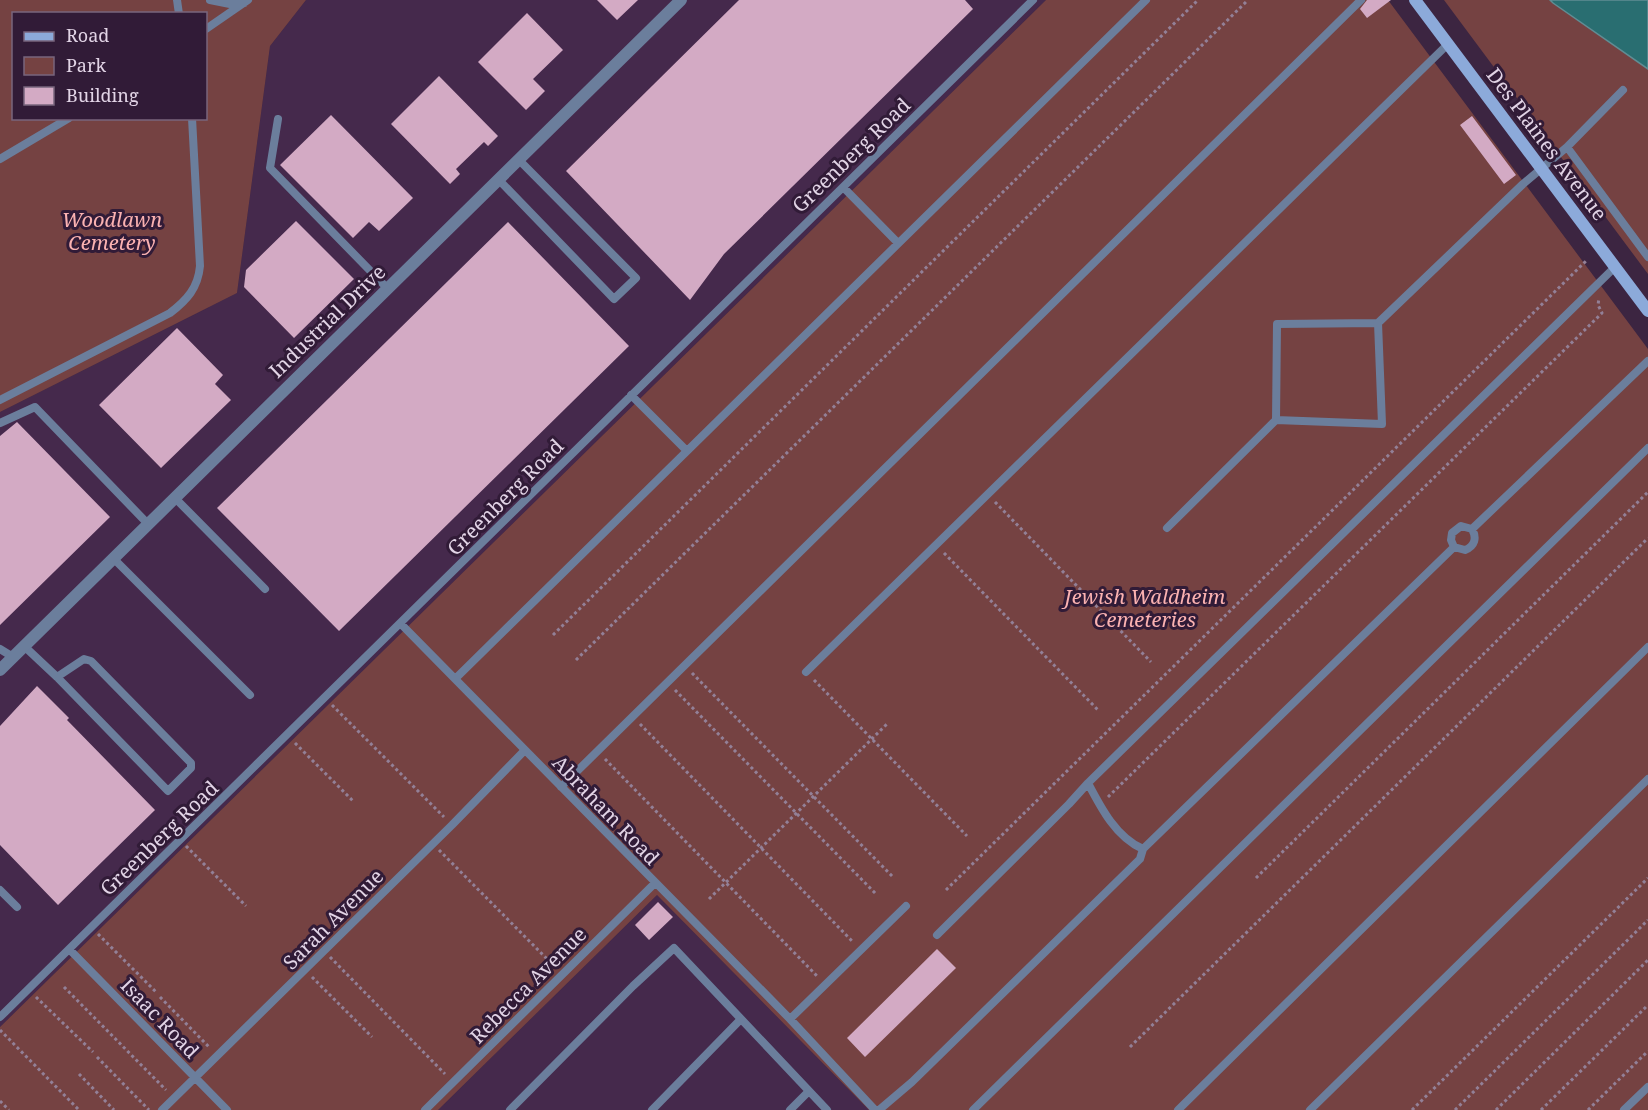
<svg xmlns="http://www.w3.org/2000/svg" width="1648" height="1110" font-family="'Noto Serif',serif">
<rect width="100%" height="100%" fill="#3c2541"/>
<path fill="#45294c" d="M306,0H1046L0,1027V412L237,293L270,46Z
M657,895L869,1110H438Z"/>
<path fill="#754242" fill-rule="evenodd" d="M0,0H306L270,46L237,293L0,412ZM14,14H206V118H14Z
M1046,0H1388L1648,349V1110H869L657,895L438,1110H0V1027Z
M1444,0H1550L1648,69V274Z"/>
<path fill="#296e71" stroke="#608d94" stroke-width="1.5" d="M1550,0H1648V69L1553,3Z"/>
<path fill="#d3aac4" d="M597,0H638L617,20Z
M739,0H965L973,9L724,254L690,300L566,171Z
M1367,0H1391L1367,18L1360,9Z
M527,13L563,50L533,79L545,91L526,110L478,62Z
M439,76L498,136L488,146L484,142L456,169L460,174L450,184L391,124Z
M331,115L413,198L379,231L369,222L353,238L280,165Z
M1472,116L1516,175L1504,184L1460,125Z
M296,221L354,279L294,338L244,287L246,270Z
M508,222L629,346L339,631L217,508Z
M177,328L223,375L215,384L231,400L161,468L99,405Z
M17,422L110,517L0,625V436Z
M37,686L69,718L67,720L155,810L58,905L0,845V726Z
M658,902L673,917L649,940L635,925Z
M937,949L956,968L865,1057L847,1038Z"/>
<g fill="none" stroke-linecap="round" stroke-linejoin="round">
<path stroke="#938097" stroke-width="3" stroke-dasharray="3 3" stroke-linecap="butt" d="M995,502L1151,662
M944,553L1098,710
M553,635L1198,0
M576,660L1248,0
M692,673L893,877
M814,680L967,836
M675,690L877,895
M332,705L444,817
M640,724L853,942
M295,743L353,801
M605,759L817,976
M1108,797L1602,313L1598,305L1599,298
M186,846L246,906
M439,850L555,967
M1256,878L1648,492
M946,890L1587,260
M709,899L888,723
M98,934L156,992
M330,957L445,1074
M312,977L372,1037
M64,987L166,1090
M36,997L93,1052
M160,997L210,1048
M0,1030L79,1110
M1130,1047L1648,538
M97,1057L149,1110
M79,1074L114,1110
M0,1101L9,1110
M1412,1110L1648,878
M1455,1110L1648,920
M1496,1110L1648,960
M1541,1110L1648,1005
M1588,1110L1648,1051"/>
<path stroke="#6b7e9c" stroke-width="8" d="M177,0L179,14
M210,0L230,4L244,3
M206,29L248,0
M278,119L270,168L388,289
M1567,147L1648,257
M0,159L69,118
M499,180L614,299L636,278L519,160
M843,187L898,243
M631,395L687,451
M0,400L170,313C187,300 198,288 200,266L192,118
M1276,420L1382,424L1378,323
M0,423L35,407L148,524
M175,498L265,589
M1167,528L1276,420L1277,324L1378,323L1523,184L1567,147L1623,90
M1454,547L1465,550C1475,546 1477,538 1472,529
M113,558L250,695
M400,623L790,1019L875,1110
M24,646L57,677L168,791L191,768V763L91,661L84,659L57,677
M0,649L13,657
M806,672L1448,44
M455,679L1146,0
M1088,783C1101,808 1116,837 1143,849L1454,547L1451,540L1452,533L1461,526L1472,529L1648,361
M561,787L1361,0
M0,890L17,907
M937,935L1069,804L1088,783L1615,267
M69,949L227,1110
M0,1017L1033,0
M790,1019L906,906
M162,1110L452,825L525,750
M425,1110L655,883
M510,1110L633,986L674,948L827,1110
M652,1110L741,1019
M790,1110L809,1091
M879,1110L912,1082L1140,859L1143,849
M973,1110L1648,448
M1178,1110L1648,647
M1310,1110L1648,779
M1624,1110L1648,1087"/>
<path stroke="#6b7e9c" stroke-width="12" d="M0,670L681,0"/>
<path stroke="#8caada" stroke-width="12" d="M1415,0L1648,311"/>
</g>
<g text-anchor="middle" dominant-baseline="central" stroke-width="6" stroke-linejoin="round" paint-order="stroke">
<g font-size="20" fill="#e2d4e6" stroke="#311b37">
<text transform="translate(1547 144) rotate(53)">Des Plaines Avenue</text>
<text transform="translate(851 155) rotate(-44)">Greenberg Road</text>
<text transform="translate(327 321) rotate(-44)">Industrial Drive</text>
<text transform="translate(505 497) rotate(-45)">Greenberg Road</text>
<text transform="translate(606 810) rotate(46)">Abraham Road</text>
<text transform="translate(159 838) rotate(-44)">Greenberg Road</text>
<text transform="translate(333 919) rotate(-45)">Sarah Avenue</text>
<text transform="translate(528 985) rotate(-45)">Rebecca Avenue</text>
<text transform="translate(160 1018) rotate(46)">Isaac Road</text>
</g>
<g font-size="20" font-style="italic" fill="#fbb2b1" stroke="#311b37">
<text x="112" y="219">Woodlawn<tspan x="112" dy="23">Cemetery</tspan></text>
<text x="1145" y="596">Jewish Waldheim<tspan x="1145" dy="23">Cemeteries</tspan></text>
</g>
</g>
<rect x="12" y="12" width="195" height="108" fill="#311b37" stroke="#78657d" stroke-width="1.5"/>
<rect x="24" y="32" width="30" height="9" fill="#8caada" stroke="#78657d" stroke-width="1.5"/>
<text x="66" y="42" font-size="18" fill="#e2d4e6">Road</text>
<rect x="24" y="57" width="30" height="18" fill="#754242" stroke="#78657d" stroke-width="1.5"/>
<text x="66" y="72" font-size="18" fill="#e2d4e6">Park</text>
<rect x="24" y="87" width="30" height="18" fill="#d3aac4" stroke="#78657d" stroke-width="1.5"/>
<text x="66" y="102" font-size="18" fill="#e2d4e6">Building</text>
</svg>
